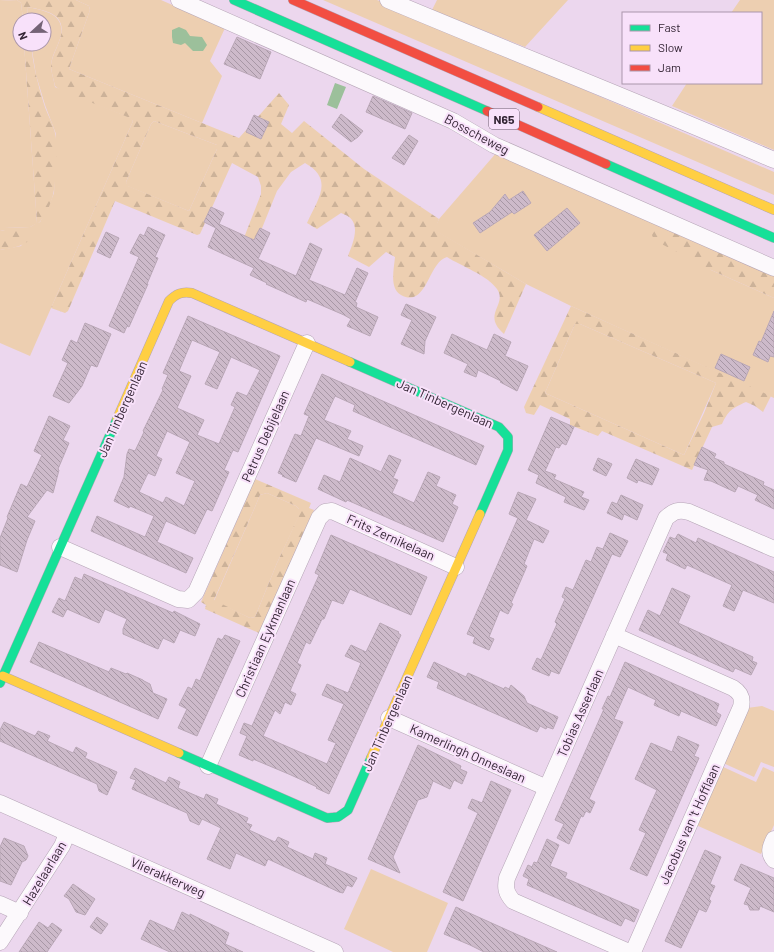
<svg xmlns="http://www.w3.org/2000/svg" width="774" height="952" font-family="Barlow,sans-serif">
<defs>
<pattern id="forest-firs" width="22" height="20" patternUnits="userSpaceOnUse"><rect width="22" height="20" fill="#edcfb1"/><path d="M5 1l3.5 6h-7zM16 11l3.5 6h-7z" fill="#ccb299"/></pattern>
<pattern id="building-back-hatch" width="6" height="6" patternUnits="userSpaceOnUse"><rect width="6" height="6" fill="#cdbaca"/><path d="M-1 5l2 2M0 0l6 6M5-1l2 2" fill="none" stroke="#a797a5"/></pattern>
</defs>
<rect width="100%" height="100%" fill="#ecd7ee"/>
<path fill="#edcfb1" d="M17,0L21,3L23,20H20V44H24L37,223L40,222L48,208L54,193L56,134L45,105L36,75L31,44H44V20H28L27,7C42,10 65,13 61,35C59,45 52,54 51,65C51,72 54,80 55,87L131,118L133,121L30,356L0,343V250L21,246L36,224L30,227L5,228V230L0,231V1Z
M76,0H161L225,28L210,61L222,76L202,123L69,69L90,10L89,6Z
M323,0H377L774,172V195Z
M437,0H568L525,47L432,10Z
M740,0H774V150L672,106L687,83H761V13H731Z
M154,121L217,145V149L189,211L127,186L126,182L151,124Z
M497,152L660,222L711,270L774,298V398L571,306L526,284L434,230L439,219Z
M575,324H580L716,383L684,455L545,393Z
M267,493L296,506L299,509V516L277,563L255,617L250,618L214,601L255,507L260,495Z
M762,706L774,711V767L761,762L754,777L723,763L747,708Z
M721,766L756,782L763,767L774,772V825L761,854L696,825Z
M371,869L448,903L427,952H393L344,929Z"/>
<path fill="url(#forest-firs)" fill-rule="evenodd" d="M0,0H76L89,6L90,10L69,69L239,138L279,93L289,105L281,124L292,133L304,121L364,169L439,219L435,230L526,284L504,334C481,314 508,305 497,289C487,275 461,266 447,257C428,262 427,309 401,295C389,288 394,269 395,257L386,252L369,267L348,256C352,245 361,226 349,217C347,215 343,214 341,213L317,229L307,223C317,200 335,180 305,163L291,172L277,191L252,253L240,248L261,194V186L258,177L232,163L200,234L197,235L115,201L68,311L65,313L51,308L133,121L130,118L60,90L55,86C54,80 51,72 51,65C52,55 59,45 61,35C66,13 43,10 27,7L28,20H23L21,3L17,0L0,1ZM154,121L217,145V149L189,211L128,186L126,182L151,124Z
M24,44H31C33,65 38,84 44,104C47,114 53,123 55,133C58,142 56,185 53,195C51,203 45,219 37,224C35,244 17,248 0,250V231L5,230V228L30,227L37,223Z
M660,222L774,272V298L711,270L654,240L652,235Z
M571,306L771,396L763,412L755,406L746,402C732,408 728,411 722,424L712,427L692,470L602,431L598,436L570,425V419L540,405L534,415L526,413L524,407ZM575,324H580L716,383L704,413L684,455L545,393Z
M255,479L311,503L309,508L314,510L259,633L205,609L206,605L201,602ZM267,493L296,506L299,509V515L277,563L255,617L250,618L214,600L255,507L260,495Z"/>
<path fill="#9cc09b" d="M179,27L186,30L190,36L202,37L207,45L203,51H193L185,43L181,45L173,43L172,37V30Z
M335,83L346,87L337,109L327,105Z"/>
<path fill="url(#building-back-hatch)" stroke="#b9a7b6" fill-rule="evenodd" d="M237,37L271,52L260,79L224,64Z
M373,96L412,113L405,129L366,112Z
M341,114L363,131L358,137L351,142L332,127Z
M254,115L269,122L261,139L246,132Z
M409,135L418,141L404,165L392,158Z
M523,191L531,203L514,214L512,212L480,233L473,223L490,212L505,194L509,200Z
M211,207L224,213L219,224L254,240L260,228L270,233L258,259L296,276L310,243L322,249L309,280L345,295L357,268L368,273L355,302L357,303L356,307L378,317L370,336L347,326L351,319L344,315L307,299L306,302L266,284L267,283L250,275L254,268L208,247L216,228L204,222Z
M567,208L580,223L547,251L534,235Z
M148,227L165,235L155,257L158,258L147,284H148L129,327L127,326L124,333L109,326L139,257L130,253L140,234L144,236Z
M106,232L119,238L110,258L97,252Z
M406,304L436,317L425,341L424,354L401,344L412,320L401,315Z
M774,311V357L770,356L768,362L753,355L759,341L761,342Z
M188,316L280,356L238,452L233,450L224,470L229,472L212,511L207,509L195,534L166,521L157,542L193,558L186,573L91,531L97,516L145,537L154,516L130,506L129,508L114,501L124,477L127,454L129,449L135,451L144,432L143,431L163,390L162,389L168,375L163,373ZM192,340L220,352L205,384L217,389L231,357L260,370L247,396L237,392L231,405L235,407L219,444L197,435L204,420L177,408L191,376L179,371ZM167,431L190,442L176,473L195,481L184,506L166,497L163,503L139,492L148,473L155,476L162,459L156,456Z
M85,323L111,334L97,367L91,365L82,386L69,403L53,396L68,363L62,360L71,340L77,343Z
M452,334L487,350L494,334L511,342L505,356L528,366L517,391L500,382L501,381L478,370L476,377L464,372L468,364L444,353Z
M721,354L750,367L744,381L715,368Z
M322,374L484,446L476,465L353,411L355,405L335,396L324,420L351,431L347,439L363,446L359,456L316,438L296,482L282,476L283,475L278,473L295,434L301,436L309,416L304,414Z
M49,416L70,426L63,440L69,443L58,469L59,470L53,493L47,490L27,517L35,521L27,540L17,572L0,565V538L8,518L7,517L21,484L27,487L42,455L34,451Z
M551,417L574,427L566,445L562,443L559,448L556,447L545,471L556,475L554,479L584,492L581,497L589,500L584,510L564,502L566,497L536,483L539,475L528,470Z
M702,447L716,454L714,458L724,462V464L764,482L763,485L774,490V509L755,500L758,495L738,486L735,492L711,481L704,480L708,470L694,465Z
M389,455L401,460L393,478L398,480L392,493L414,503L428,472L440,477L436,486L456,495L452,504L458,507L443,542L347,500L346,502L318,489L324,475L340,482L350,458L381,472Z
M598,458L612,464L606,476L593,470Z
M636,459L659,469L652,485L638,480L637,483L627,478Z
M518,492L536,499L526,520L549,531L543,543L534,539L524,564L527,566L511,603L513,604L508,614L500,610L489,637L494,639L489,650L473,643L475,637L467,634L518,518L509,514Z
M621,495L643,505L637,520L624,514L622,520L607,513L612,502L617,504Z
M610,533L628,541L620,557L612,554L559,674L551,671L549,676L532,669L537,658L541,660L557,624L555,622L565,599L562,597L566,587L573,590L586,560L591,562L597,547L603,549Z
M678,534L696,543L698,538L774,572V603L743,590L734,611L723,606L732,585L687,565L685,569L666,560L668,554L663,552L670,537L675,539Z
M331,535L427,577L411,615L350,589L343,604L332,600L324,619H322L310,644L306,642L297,663L301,665L290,691L296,694L291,705L285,702L280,714L275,710L263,736L327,764L336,743L328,740L344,704L322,695L327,684L348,693L361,663L345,656L351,645L366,652L380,623L399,632L398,633L401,635L329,794L316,788L317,787L291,775L253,759V761L239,755L247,736L240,733L244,723L252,726L319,575L315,573Z
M84,574L173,613L174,611L200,624L195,636L180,630L174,643L163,638L158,649L123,634V629L127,619L105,609L99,623L67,609L63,617L52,612L59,598L65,601L75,577L82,580Z
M672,588L690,596L678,623L753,657L752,661L757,663L751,675L735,668L733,672L639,630L648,610L660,616Z
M225,635L240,641L197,736L178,728L187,709L179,705L188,687L192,689L196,679L200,681L218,638L222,640Z
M39,642L109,672L111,668L126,674L127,673L143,680L144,681L150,684L153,693L167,699L158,719L30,662Z
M434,662L466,677L468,673L504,689L505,687L509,689L511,685L524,696L527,703L558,717L553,729L547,727L546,729L540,726L537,732L437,688L439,682L427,677Z
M625,662L719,704L716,712L721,715L716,726L681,711L679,716L654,705L656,700L628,687L614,719L623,722L589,799L595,802L590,813L586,811L583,817L581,816L569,844L557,838L564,824L555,820L604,709H602L608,696L610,697Z
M4,722L35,736L38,731L50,736L47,741L73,753L76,747L87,753L85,758L117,772L107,795L99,791L97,784L0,741V730Z
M678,736L699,745L694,756L699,758L647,876L630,869L646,833L639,830L657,790L635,779L651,743L672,752Z
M418,745L461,766L460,769L467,772L462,784L454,780L450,789L433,781L427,797L418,800L393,857L400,873L368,859Z
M135,768L166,783L169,777L180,782L178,788L204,799L206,794L213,797L218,799L216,804L248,818L246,823L252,825L249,830L275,842L278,837L289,842L287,847L313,859L315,853L327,858L325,864L357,878L352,887L347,885L343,893L339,892L268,859L265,866L236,853L230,869L207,859L221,828L202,819L199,825L190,821L187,813L132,789L136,780L130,778Z
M491,781L511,790L463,901L443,892L478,813L468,808L472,799L482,803Z
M4,838L24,846L28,856L26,860L22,862L11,885L0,881V847Z
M547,839L559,845L550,866L567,873L565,878L639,910L634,922L625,918L621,926L527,885L529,879L523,876L528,865L532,867L534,862L537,863Z
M705,850L721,857L710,884L715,886L709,899L711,901L706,912L699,909L681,948L665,941Z
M741,864L774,878V912L760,906L759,910H750L748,905L744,904L751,888L734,880Z
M73,884L95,899L85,915L76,912L69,899L64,896Z
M456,907L516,934L557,952H484L470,945L444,934Z
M182,912L190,916V914L229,933L225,944L243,952H170L141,939L150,920L174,931Z
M97,917L108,924L101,934L90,927Z
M39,922L48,928L52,923L62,930L47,952H19Z"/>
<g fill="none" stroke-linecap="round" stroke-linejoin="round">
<g stroke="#b5a5b6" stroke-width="17">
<path id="street" d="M179,0L453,121L494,145L774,268
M388,0C517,54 646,105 774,160
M60,547L178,599L188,600L196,592L307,343
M614,635L733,688C741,693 743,698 741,707L633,952
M389,718L547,788
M208,766L319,518L325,512L332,511L456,567
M0,803L335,952
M774,839C770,847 768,853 774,860
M0,904L20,913
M0,942L62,846L67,834
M629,952L513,901C506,893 505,888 507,878L666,518C674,511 679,509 689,512L774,549"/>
</g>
<g stroke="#b5a5b6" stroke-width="10">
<path id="fast" d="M234,0L487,111
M606,164L774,238
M350,362L499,427L508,437V450L480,514
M0,683L117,419
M179,753L327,818L338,817L348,810L371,758"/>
</g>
<g stroke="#b5a5b6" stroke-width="10">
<path id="slow" d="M538,107L774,210
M117,419L169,301C176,294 182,291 192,293L350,362
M3,676L179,753
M371,758L480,514"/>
</g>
<g stroke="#b5a5b6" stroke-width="10">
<path id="jam" d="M293,0L538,107
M487,111L606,164"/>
</g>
<use href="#street" stroke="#fcf9fc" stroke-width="16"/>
<use href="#fast" stroke="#16e098" stroke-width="9"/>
<use href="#slow" stroke="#ffcf43" stroke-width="9"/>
<use href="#jam" stroke="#f24e42" stroke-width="9"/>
</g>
<g text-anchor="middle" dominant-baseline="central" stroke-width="4" stroke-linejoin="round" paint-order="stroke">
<rect fill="#f8e1fa" stroke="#6f5d70" stroke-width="1" x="489" y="109" width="30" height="20" rx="3"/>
<g font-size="12" font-weight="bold" fill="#342535">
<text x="504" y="119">N65</text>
</g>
<g font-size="13" fill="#342535" stroke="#f8e1fa">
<text transform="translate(477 134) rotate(28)">Bosscheweg</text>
<text transform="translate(445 403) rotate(24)">Jan Tinbergenlaan</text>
<text transform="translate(122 409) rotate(-66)">Jan Tinbergenlaan</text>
<text transform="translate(265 436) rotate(-66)">Petrus Debijelaan</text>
<text transform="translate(391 537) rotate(24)">Frits Zernikelaan</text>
<text transform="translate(265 638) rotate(-66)">Christiaan Eykmanlaan</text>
<text transform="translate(580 713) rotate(-66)">Tobias Asserlaan</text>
<text transform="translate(387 723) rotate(-66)">Jan Tinbergenlaan</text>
<text transform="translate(468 753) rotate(24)">Kamerlingh Onneslaan</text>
<text transform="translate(689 824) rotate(-66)">Jacobus van 't Hofflaan</text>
<text transform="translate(44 873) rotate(-59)">Hazelaarlaan</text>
<text transform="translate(168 877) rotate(24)">Vlierakkerweg</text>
</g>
</g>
<rect x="622" y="12" width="140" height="72" fill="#f8e1fa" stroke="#aa96ab"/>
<rect x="630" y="25" width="20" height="6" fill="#16e098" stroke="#aa96ab"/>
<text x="658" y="32" font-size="12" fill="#342535">Fast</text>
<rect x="630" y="45" width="20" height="6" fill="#ffcf43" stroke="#aa96ab"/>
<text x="658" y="52" font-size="12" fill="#342535">Slow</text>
<rect x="630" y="65" width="20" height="6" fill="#f24e42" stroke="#aa96ab"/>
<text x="658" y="72" font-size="12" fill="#342535">Jam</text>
<g transform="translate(32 32) rotate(248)"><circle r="19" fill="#f8e1fa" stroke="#aa96ab"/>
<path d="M0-3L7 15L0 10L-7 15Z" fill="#746376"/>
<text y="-6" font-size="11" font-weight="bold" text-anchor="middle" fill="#342535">N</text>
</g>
</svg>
